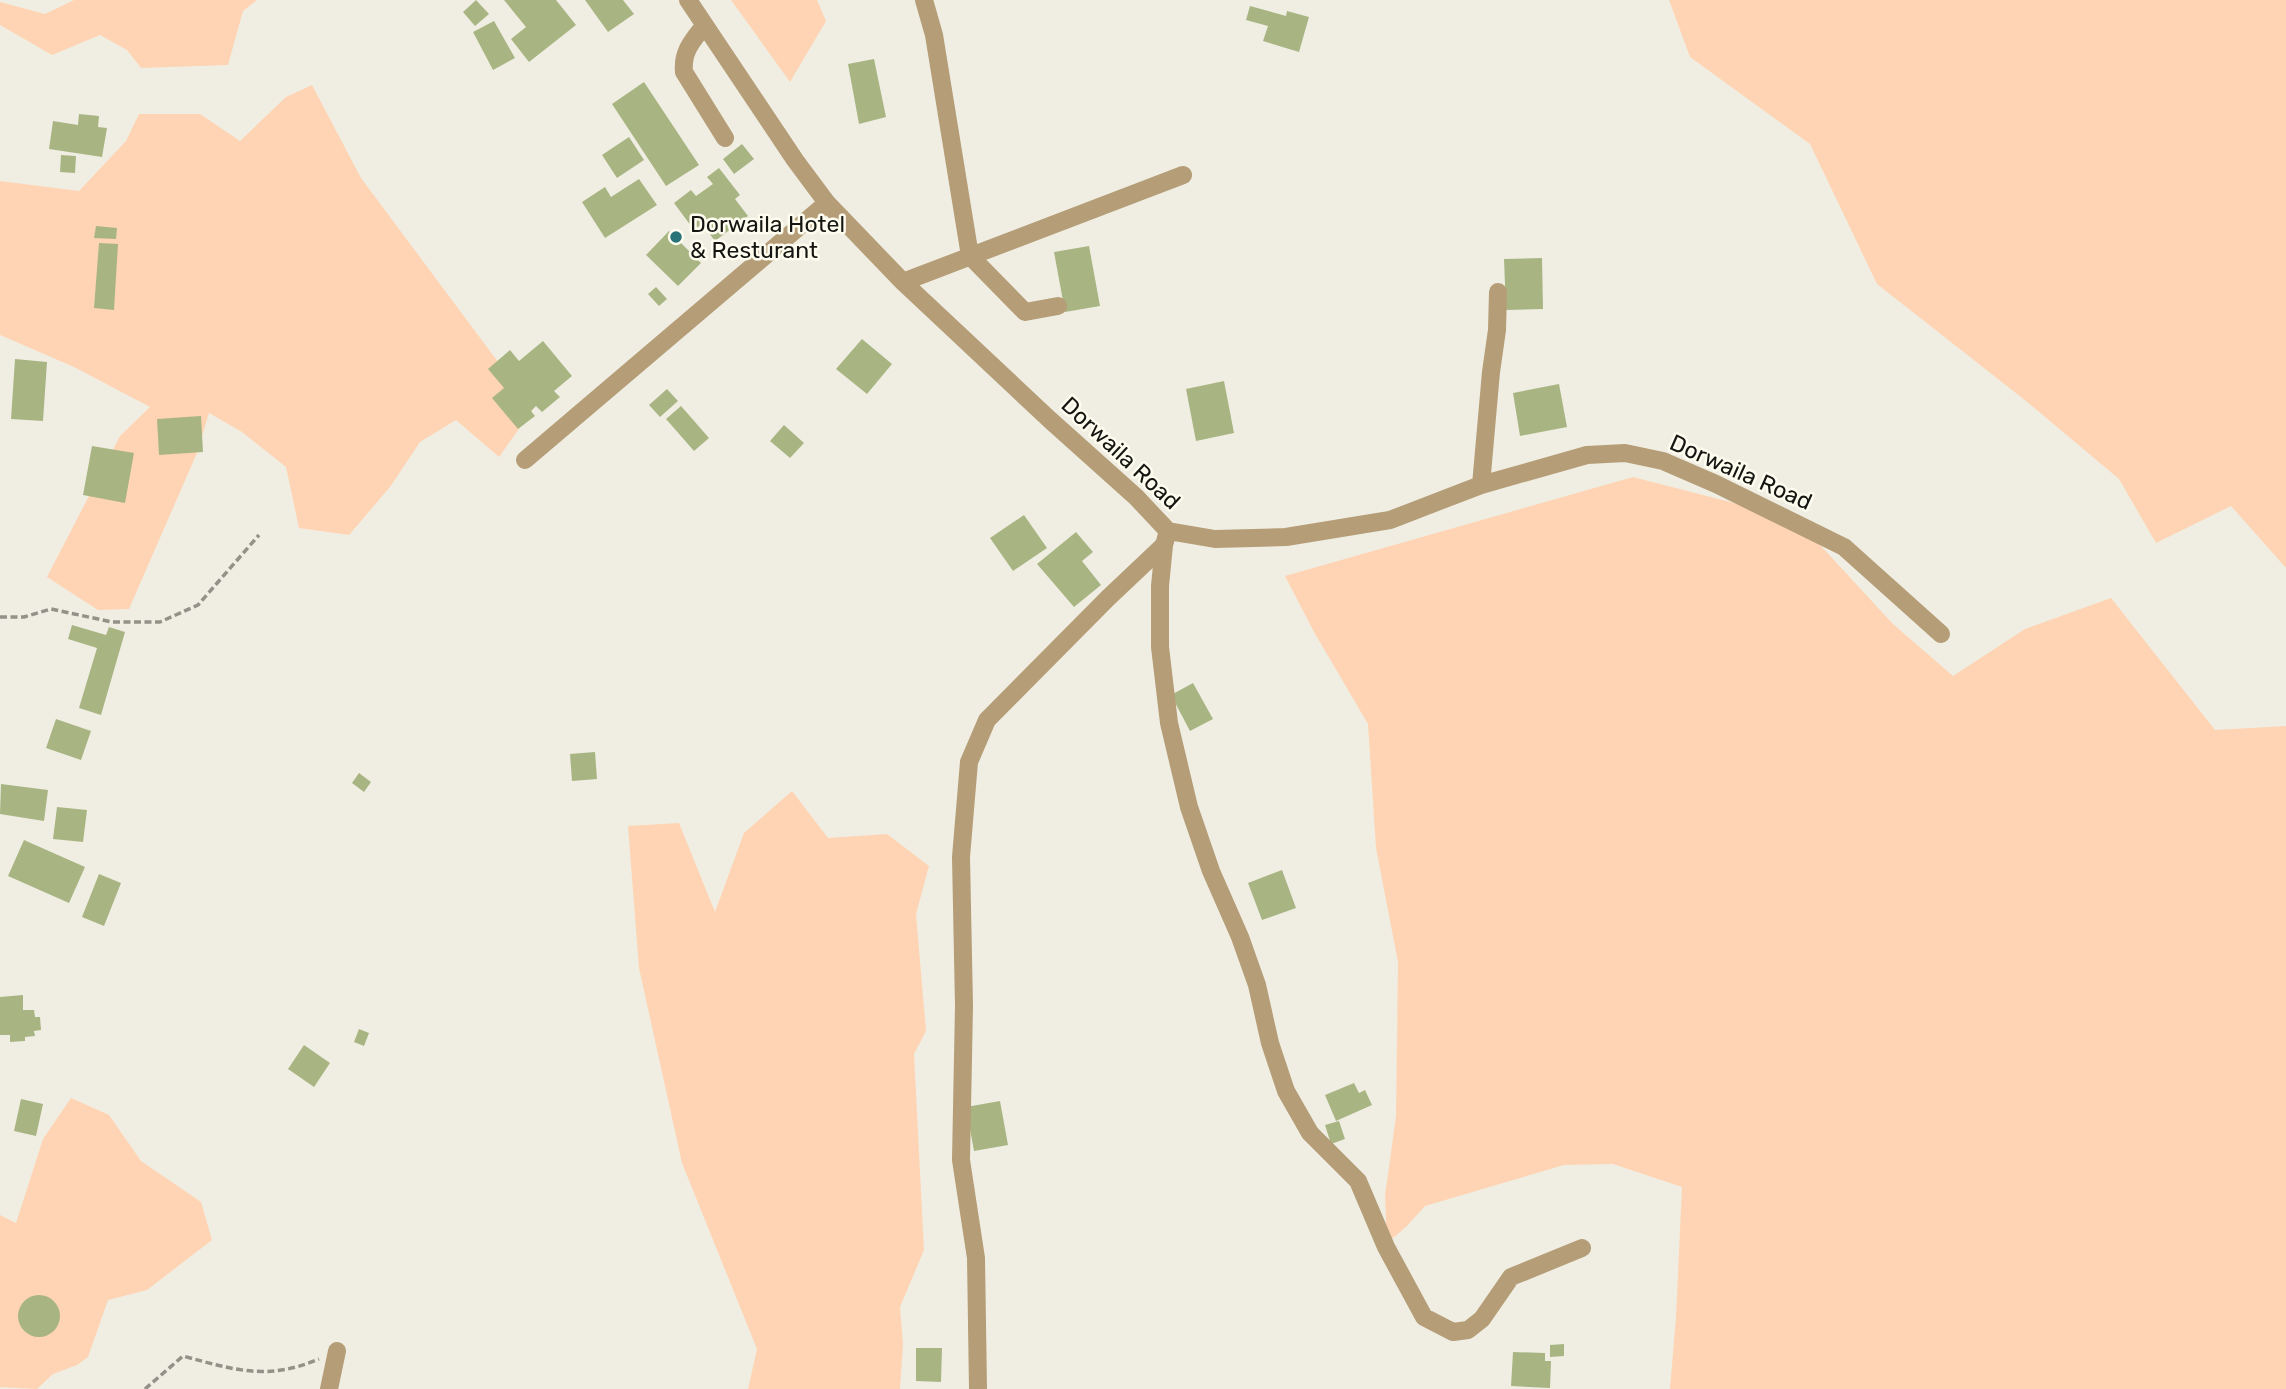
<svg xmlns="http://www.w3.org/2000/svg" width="2286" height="1389" font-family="Rubik,sans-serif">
<rect width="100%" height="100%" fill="#f0eee2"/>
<path fill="#fed4b4" d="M74,0H257L243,11L228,65L141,68L127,50L100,35L52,55L0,25V2L45,14Z
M731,0H817L826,21L790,82Z
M1669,0H2286V568L2231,506L2156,543L2119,479L2026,401L1877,284L1810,144L1690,57Z
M312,85L361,178L533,409L499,457L456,420L420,442L390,487L349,535L299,528L286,467L242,432L209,413L197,453L129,609L98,610L47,577L120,436L150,407L74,367L0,335V181L79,191L126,141L139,114H200L240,141L286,97Z
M1633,477L1796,519L1893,624L1953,676L2025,629L2111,598L2215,730L2286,726V1389H1670L1676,1317L1682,1187L1613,1164L1564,1165L1425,1206L1406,1227L1387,1243L1385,1196L1396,1116L1398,962L1376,848L1368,724L1314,632L1285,576Z
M792,791L828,838L887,834L929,866L916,914L926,1031L914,1054L924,1250L900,1307L903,1344L900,1389H748L757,1349L682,1163L639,968L628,826L679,823L715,912L744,833Z
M71,1098L109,1115L141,1161L201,1202L212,1240L147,1290L108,1300L88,1357L77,1365L53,1374L37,1389L0,1387V1215L16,1223L43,1139Z"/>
<path fill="#a8b583" d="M476,0L489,14L475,26L463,12Z
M504,0H556L576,25L529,62L511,39L526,27Z
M585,0H623L634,14L608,32Z
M1250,6L1286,16L1287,11L1309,17L1299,52L1263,41L1268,26L1246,20Z
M494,21L515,58L493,70L473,32Z
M874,59L886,117L859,124L848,64Z
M644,82L699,165L666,186L612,104Z
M79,114L99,116L98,127L107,128L102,157L49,149L53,121L78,125Z
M629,137L644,160L617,178L602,155Z
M742,144L754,159L734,174L723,159Z
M61,155L76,156L75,173L60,172Z
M719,168L740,195L735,199L748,216L715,241L702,224L694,230L674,203L691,190L696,196L713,184L707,177Z
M639,179L657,205L605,238L582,202L605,187L611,197Z
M96,226L117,228L116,239L94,238Z
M669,231L701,263L678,286L646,255Z
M99,243L118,244L114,310L94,308Z
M1089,246L1100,306L1065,312L1054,252Z
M1542,258L1543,309L1506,310L1504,259Z
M656,287L667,299L659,306L648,294Z
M862,339L892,364L867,394L836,369Z
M543,341L572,376L554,391L560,397L542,412L536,406L531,411L535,416L518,429L492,398L504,388L488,369L510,350L519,361Z
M15,359L47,362L43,421L11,419Z
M1224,381L1234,433L1196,441L1186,389Z
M1559,384L1567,427L1520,436L1513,393Z
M667,389L678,401L660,417L649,405Z
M681,406L709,438L694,451L666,419Z
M201,416L203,452L159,455L157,419Z
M784,425L804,443L790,458L770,441Z
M92,446L134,453L125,503L83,495Z
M1024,515L1047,548L1013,571L990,538Z
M1076,532L1093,552L1082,561L1101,585L1074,607L1037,564Z
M72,625L106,635L109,627L125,632L101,715L79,708L97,648L68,639Z
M1193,683L1213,719L1190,731L1171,695Z
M56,719L91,731L81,760L46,748Z
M595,752L597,779L572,781L570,754Z
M359,773L371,782L364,792L352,783Z
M1,784L48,790L44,821L0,814Z
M57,807L87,810L83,842L53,839Z
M24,840L85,867L69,903L8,876Z
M1282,870L1296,908L1262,920L1248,883Z
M99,874L121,883L104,926L82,917Z
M23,995V1010H34L35,1017H40L41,1030L34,1031L35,1036L25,1037V1041L10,1042V1035H0V997Z
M359,1029L369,1033L364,1046L354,1042Z
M304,1045L330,1063L314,1087L288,1069Z
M1354,1083L1359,1093L1365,1090L1372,1105L1336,1121L1325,1095Z
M21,1099L43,1104L36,1136L14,1131Z
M1000,1101L1008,1145L974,1151L966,1107Z
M1339,1121L1345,1139L1331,1144L1325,1125Z
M18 1316a21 21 0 1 1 42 0a21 21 0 1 1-42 0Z
M1564,1344V1356L1550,1357V1345Z
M916,1348H942L941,1382L916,1381Z
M1513,1352L1545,1353V1361H1551L1550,1388L1511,1386Z"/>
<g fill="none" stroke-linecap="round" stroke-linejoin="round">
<path stroke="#939289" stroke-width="3.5" stroke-dasharray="7 3.5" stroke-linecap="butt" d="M0,617H24L51,609L112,622H160L198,605L259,535
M145,1389L183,1356C235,1370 267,1381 319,1359"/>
<path stroke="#b49d77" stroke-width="18" d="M688,0L795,160L827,203L903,282L1049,419L1136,497L1168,531L1215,539L1286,537L1390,520L1481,485L1587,455L1625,453L1663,461L1716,484L1844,547L1941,634
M924,0L934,35L970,256L1025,312L1058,306
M704,26C692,41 682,52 684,72L725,138
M903,282L1183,175
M525,460L827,203
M1481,485L1491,372L1497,330L1498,292
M1168,531L1164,545L1160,586V647L1169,723L1189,807L1211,871L1240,937L1257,985L1270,1043L1286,1091L1310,1133L1358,1181L1386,1247L1424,1317L1453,1332L1468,1330L1482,1319L1511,1277L1582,1248
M329,1389L337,1351
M978,1389L976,1258L961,1160L964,1006L961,857L969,762L987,720L1108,598L1164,545"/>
</g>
<circle fill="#287377" stroke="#fdfcef" stroke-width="2.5" cx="676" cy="237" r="7"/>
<g text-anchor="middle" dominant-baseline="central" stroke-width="5" stroke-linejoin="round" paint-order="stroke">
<g font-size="23" fill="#151511" stroke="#fdfcef" text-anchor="start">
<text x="690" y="224">Dorwaila Hotel<tspan x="690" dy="26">&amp; Resturant</tspan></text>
</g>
<g font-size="23" fill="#151511" stroke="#fdfcef">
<text transform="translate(1121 453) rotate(43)">Dorwaila Road</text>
<text transform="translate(1741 472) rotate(24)">Dorwaila Road</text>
</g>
</g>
</svg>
